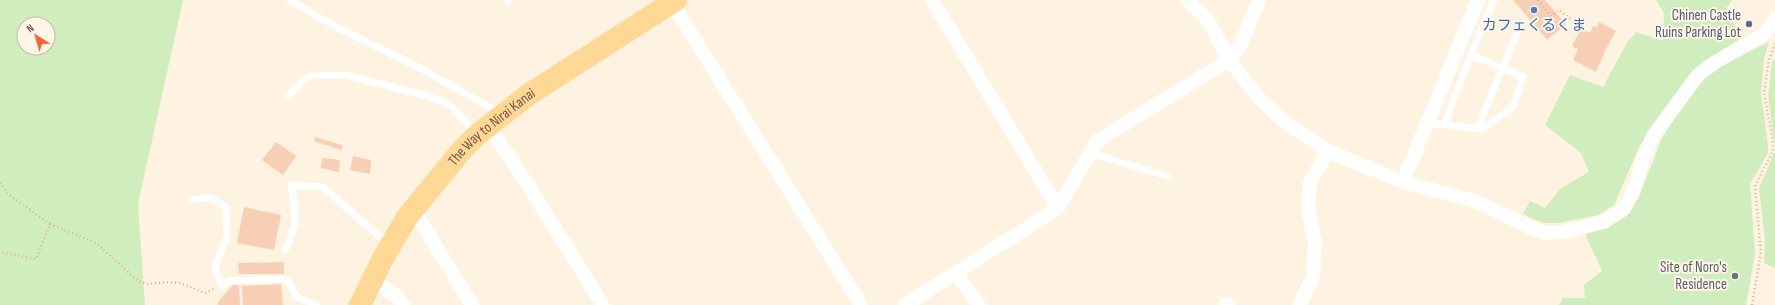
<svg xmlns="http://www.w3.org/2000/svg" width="1775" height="305" font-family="'Sofia Sans Condensed','Noto Sans JP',sans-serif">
<rect width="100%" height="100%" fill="#fef3e0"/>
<path fill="#d0edbd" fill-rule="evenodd" d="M0,0H183L138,204L145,305H0ZM24,24H48V48H24Z
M1656,0H1732L1725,10L1743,37L1703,62L1657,122L1640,145L1614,205L1598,215L1559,223H1543L1523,214L1530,201L1545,208L1561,188L1589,172L1581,153L1545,125L1570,75L1603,87L1628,41L1636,32L1663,41L1664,13Z
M1769,42L1764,59L1761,94L1768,145V153L1750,184L1755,254L1746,305H1559L1563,298H1585L1584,285L1602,271L1585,234L1623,218L1638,199L1662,138L1682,106L1710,71Z
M1775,58V148L1768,95L1772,62Z
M1775,151V268L1764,263L1765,241L1759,188Z"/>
<path fill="#f7cfb4" d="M1513,0H1545L1566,24L1547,40Z
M1599,22L1616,31L1603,54L1604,55L1596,72L1573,60L1578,49L1573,47V44L1581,28L1590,33L1593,26L1597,27Z
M315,137L342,145V150L314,141Z
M276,142L296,156L283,175L262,160Z
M353,156L371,160L370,174L350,170Z
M322,158L340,160L339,172L321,168Z
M244,207L281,215L274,250L237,243Z
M284,262V274H239L238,263Z
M281,284L283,305H243L242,286Z
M233,285H239L240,305H218V302Z"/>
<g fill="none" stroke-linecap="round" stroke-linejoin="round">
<path stroke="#dbb298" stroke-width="2.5" stroke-dasharray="1 3" stroke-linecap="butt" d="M1538,0L1551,16L1559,10L1573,21
M0,183L8,194L50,224L36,259L0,252
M50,224L96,243L138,281L148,284L168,282L180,283L205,293L214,289
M1752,305L1761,252L1755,186L1773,151L1772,135L1764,93L1769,60L1775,44"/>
<path stroke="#fff" stroke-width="7" d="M290,0L336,27L418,67L500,113
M508,1L509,0
M1471,55L1494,0
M287,97L303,80L314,75H347L434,98L452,107L475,134
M1428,123L1482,129L1513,107L1523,77L1471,55L1444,125
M1477,129L1518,31
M1091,153L1169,177
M191,200L210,197L226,207C226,215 227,224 227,233C225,254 205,264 223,286L229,281L283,279L289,281L296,297L317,305
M285,250C299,222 296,214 291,185L323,187L388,244"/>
<path stroke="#fff" stroke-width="14" d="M932,0L1058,208
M1187,0L1208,20L1229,60L1259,98L1285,122L1328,151L1403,182L1478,202L1527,226L1545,233L1564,232L1604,222L1624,209L1634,190L1643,159L1653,136L1698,75L1714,63L1763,35L1775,19
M672,3L861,305
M485,127L496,137L526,182L603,305
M1403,182L1478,0
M414,210L472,305
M956,273L979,305
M372,280L397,296L403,305
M1226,304L1229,305
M905,305L1058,208L1097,141L1229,60L1241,44L1259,0
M1299,305L1313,277L1315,243L1308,207L1310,182L1328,151"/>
<path stroke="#ffd896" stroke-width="22" id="s1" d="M360,305L383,258L408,216L462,150L477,135L528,95L676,0"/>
</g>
<circle fill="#3f7fe0" stroke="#fff6e8" stroke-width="1.5" cx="1534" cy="10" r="4"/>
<circle fill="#5c6f8a" stroke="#fff6e8" stroke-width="1.5" cx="1749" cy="24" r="4"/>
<circle fill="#6b7280" stroke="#fff6e8" stroke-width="1.5" cx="1735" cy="276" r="4"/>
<g text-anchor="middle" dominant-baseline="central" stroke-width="4" stroke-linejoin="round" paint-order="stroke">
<g font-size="15" fill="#4e5e75" stroke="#fff6e8" text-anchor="end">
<text x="1741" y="15">Chinen Castle<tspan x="1741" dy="17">Ruins Parking Lot</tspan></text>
</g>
<g font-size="15" fill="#366cbe" stroke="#fff6e8">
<text x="1534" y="25">カフェくるくま</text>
</g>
<g font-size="15" fill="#775745" stroke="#fff6e8">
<text stroke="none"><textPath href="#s1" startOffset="224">The Way to Nirai Kanai</textPath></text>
</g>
<g font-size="15" fill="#5b616d" stroke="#fff6e8" text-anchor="end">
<text x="1727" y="267">Site of Noro's<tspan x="1727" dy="17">Residence</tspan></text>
</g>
</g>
<g transform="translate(36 36) rotate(323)"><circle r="19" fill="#fff6e8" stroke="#c9b6a7"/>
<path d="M0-3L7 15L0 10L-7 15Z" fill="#f56338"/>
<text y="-6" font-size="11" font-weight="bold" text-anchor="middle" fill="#775745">N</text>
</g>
</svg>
